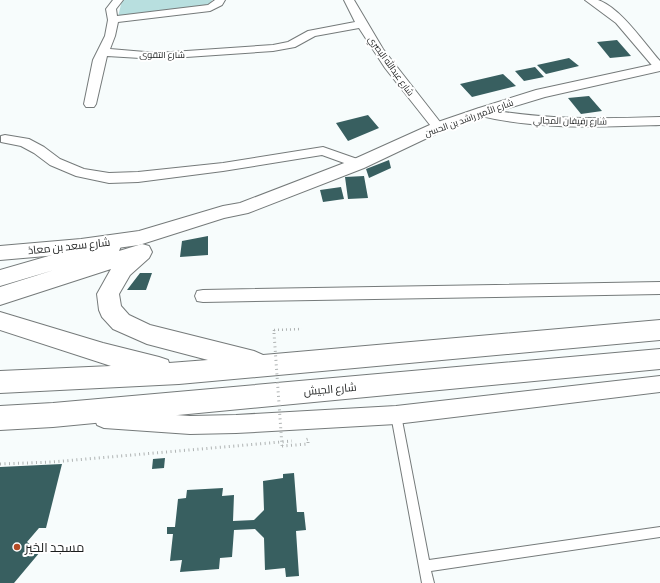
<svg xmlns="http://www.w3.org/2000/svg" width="660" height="583" font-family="'Crimson Pro',Cairo,serif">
<rect width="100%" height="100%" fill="#f7fcfc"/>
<path fill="#b8dfdf" d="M122,0H212L211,4L204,8L118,17Z"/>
<path fill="#385f60" d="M617,40L631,56L610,58L597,42Z
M569,58L579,66L546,74L537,65Z
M535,67L544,77L524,81L515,71Z
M503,74L516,86L472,97L460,84Z
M589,96L602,111L581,114L568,98Z
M368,115L379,128L348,141L336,123Z
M389,160L391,168L369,178L366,169Z
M364,176L368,198L348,199L345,177Z
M341,187L344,199L323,202L320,190Z
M208,236V255L180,257L182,241Z
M140,273H152L146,290H127Z
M165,458L164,468L152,469L153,459Z
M62,464L46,528H39L27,542L40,552L14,583H0V467Z
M294,473L297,512H304L306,530L296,531L299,576L286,577L285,568L265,570L264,538L255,529L234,530L232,557L220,558L219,569L180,572L182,560L170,561L173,534H167V527H175L178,499L186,498L187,490L223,488L222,496L234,495L233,521L254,520L264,510L263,481L283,478V474Z"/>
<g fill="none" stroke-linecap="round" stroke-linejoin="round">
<g stroke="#757a7a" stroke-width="2">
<path id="service" d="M396,411L399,412L401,415L429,560L660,527V537L431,571L434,583H422L391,415L393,412Z"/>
</g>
<g stroke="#757a7a" stroke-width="2">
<path id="minor" d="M113,0H123L116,9L117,16L208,5L215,0H225L222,5L210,11L118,22L115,36L110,49L157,53L273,45L288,42L308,31L355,22L344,0H354L383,49L444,127L442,130H434L385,68L359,28L315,36L295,47L273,51L157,59L107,56L96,104L94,107H86L84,104L93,60L105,36L108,20L106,9Z
M585,0C589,0 594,0 598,0C621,8 644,43 660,61V71L656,70L616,23Z
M481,108C540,120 600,119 660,117V125C599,127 537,130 477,115L475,112L477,109Z
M5,135L29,139L44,147L60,159L84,169L109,173L138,172L223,163L323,147L363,161L365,164L363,167L358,168L322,155L223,171L138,182L109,183L76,176L50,165L34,153L21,146L1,142V136Z
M660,282V294L203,302L197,301L195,296L197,291L203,290Z
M660,376V392L396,424L236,433L190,434L104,428L97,425L95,419L97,413L104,410L190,416L236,415L396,406Z"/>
</g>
<g stroke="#757a7a" stroke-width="2">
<path id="tertiary" d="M660,63V71L545,97L486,115L444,130L364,168L248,213L224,218L139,245L81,253L0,260V246L81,239L139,231L223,206L240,203L352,160L432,124L476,109L536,90Z"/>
</g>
<g stroke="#757a7a" stroke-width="2">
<path id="trunk" d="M111,238L118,241L121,246L119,251L142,244L149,246L152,252L149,258L130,275L119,294L121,306L129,315L150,325L254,351L263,355L660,320V340L179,384L0,393V371L111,366L0,330V312L103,343L159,357L168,360L169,363L208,360L147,344L113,329L102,317L99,310L97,294L111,269L0,305V287L54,270L0,286V270Z
M660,349V369L53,427L0,430V406L53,403Z"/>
</g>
<path stroke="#afb3b3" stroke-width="2.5" stroke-dasharray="1 3" stroke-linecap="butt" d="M274,330L302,329"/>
<path stroke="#afb3b3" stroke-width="3" stroke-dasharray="1 3.5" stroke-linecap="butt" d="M282,446L308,444V439L305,440
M0,464L52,462L292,441"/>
<use href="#service" fill="#fff" fill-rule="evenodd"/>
<use href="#minor" fill="#fff" fill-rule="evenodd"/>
<use href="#tertiary" fill="#fff" fill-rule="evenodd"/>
<use href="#trunk" fill="#fff" fill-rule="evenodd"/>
<path stroke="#afb3b3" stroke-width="2.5" stroke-dasharray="1 3" stroke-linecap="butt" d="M274,330V334"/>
<path stroke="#afb3b3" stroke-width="3" stroke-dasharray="1 3.5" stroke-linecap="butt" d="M274,333L282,446"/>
</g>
<circle fill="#b24b26" stroke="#fff" stroke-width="1.5" cx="17" cy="547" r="4"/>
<g text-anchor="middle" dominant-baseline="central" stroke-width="4" stroke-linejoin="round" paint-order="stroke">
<g font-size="9" fill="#1b1d1d" stroke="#fff">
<text x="162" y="55">شارع التقوى</text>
<text transform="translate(391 66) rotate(54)">شارع عبدالله البصري</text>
<text transform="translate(469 118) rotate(-20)">شارع الأمير راشد بن الحسن</text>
<text transform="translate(570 121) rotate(1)">شارع رفيفان المجالي</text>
</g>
<g font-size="11" fill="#1b1d1d" stroke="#fff">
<text transform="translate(69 246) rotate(-6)">شارع سعد بن معاذ</text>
<text transform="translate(330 389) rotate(-5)">شارع الجيش</text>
</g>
<g font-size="13" fill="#1b1d1d" stroke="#fff" text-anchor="start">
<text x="25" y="547">مسجد الخير</text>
</g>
</g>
</svg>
